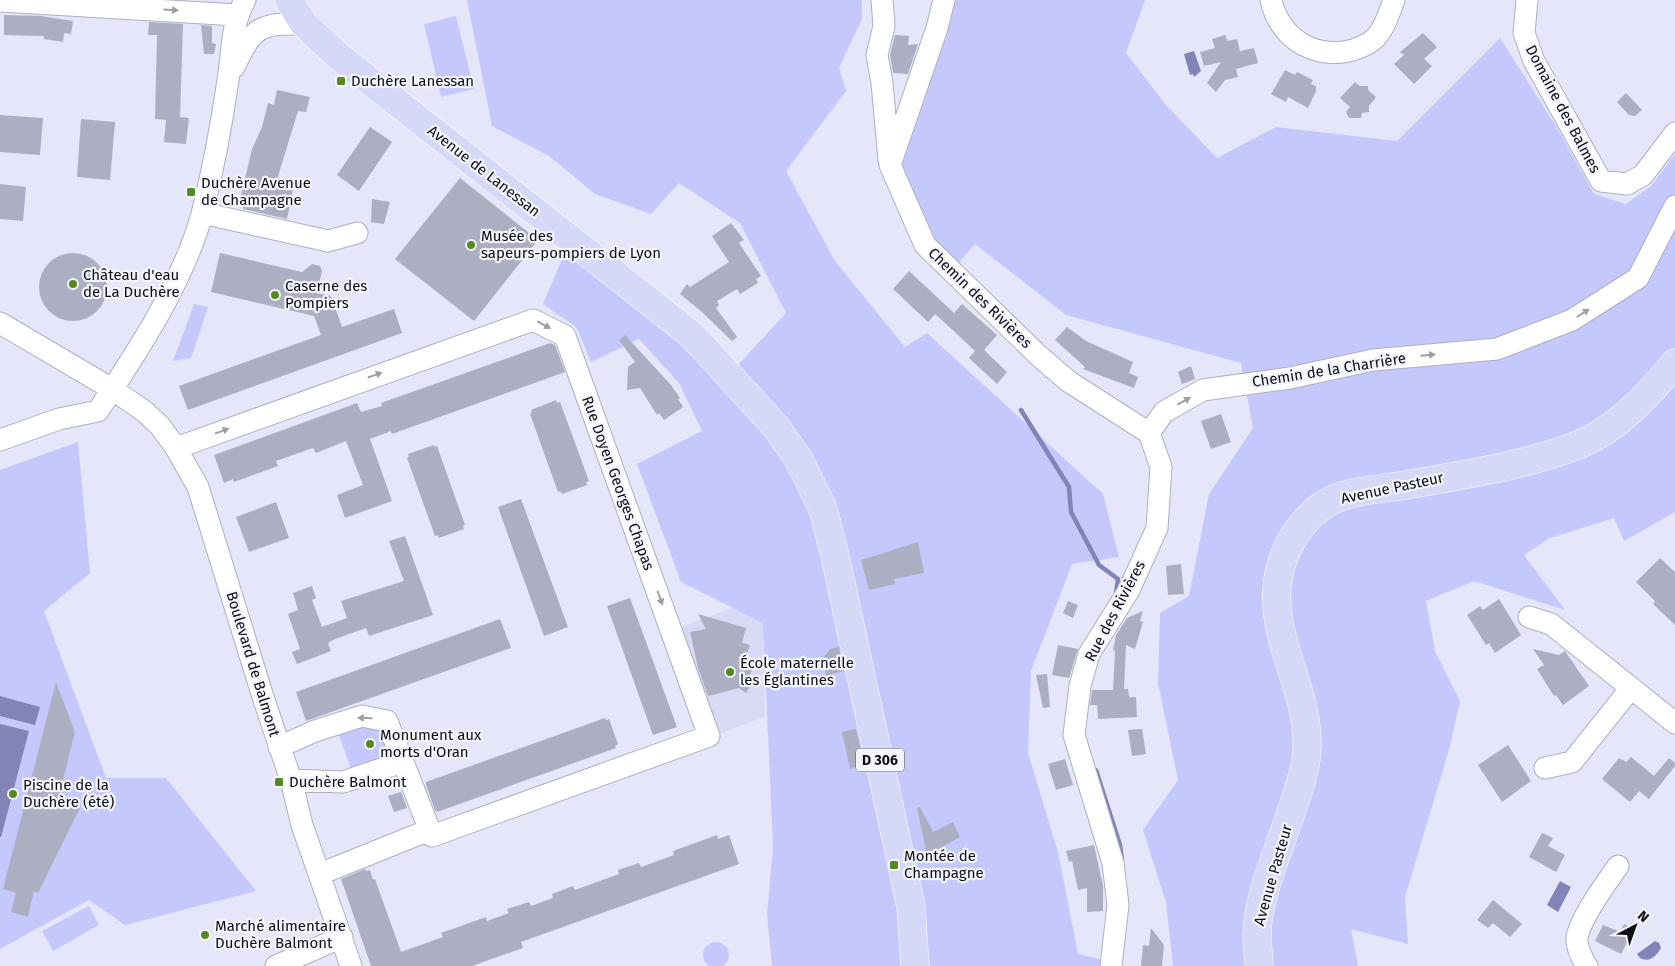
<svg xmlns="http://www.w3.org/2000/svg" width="1675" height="966" font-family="'Fira Sans',sans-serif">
<rect width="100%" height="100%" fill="#e5e6fa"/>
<path fill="#d8daf5" d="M757,599L763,614L765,717L719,734L681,627Z"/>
<path fill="#c5c8fd" d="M467,0H862V19L839,68L846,91L786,171L835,261L905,347L927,333L1103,494L1119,557L1072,564L1031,671L1028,753L1058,852L1078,954L1104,960V966H772L767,914L773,847L763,623L681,582L637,464L702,431L679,383L639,339L591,362L577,328L543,304L565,252L683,343L722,382L786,313L740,223L679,183L651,214L595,194L549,156L492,126Z
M949,0H1145L1126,53L1166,105L1217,158L1276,127L1397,141L1500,38L1556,126L1594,194L1626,204L1651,186L1675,154V512L1624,541L1614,518L1550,538L1524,555L1565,610L1474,581L1426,601L1435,651L1460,701L1450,746L1405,897L1408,944L1351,929L1358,966H1173L1166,902L1143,830L1178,780L1158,683L1160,613L1189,596L1209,494L1253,428L1241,363L1066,315L975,244L956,266L928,238L911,197L901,160Z
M456,16L474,89L441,97L424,24Z
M194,304L208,307L191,358L173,361Z
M78,442L90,573L44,611L106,778H166L256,891L125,925L89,900L0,949V470Z
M369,724L384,732L387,750L380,761L352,772L339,735Z
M89,906L99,925L53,951L42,931Z
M703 955a13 13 0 1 1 26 0a13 13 0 1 1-26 0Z"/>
<path fill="#8284b8" d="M1194,51L1201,71L1194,77L1193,74L1190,75L1184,54Z
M0,696L40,707L35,725L0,716Z
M0,724L29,731L1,837H0Z
M1560,881L1571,887L1558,912L1547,905Z
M1655,941L1659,943L1661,948C1656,956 1650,963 1640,958L1637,954Z"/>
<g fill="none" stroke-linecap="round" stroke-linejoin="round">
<path stroke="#8284b8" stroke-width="4.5" d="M1021,410L1069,487L1071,512L1099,565L1118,579L1116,593
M1096,770L1120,845L1122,860"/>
</g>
<path fill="#acaec1" d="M4,15L41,16L73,21L71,34L64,33L63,42L44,39V36L4,35Z
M149,22L183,24L180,117L189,118L186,144L164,142L166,120L155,119L157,35H148Z
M201,25L212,26V43L216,44L214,54H204Z
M1423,33L1437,47L1424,59L1432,66L1414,84L1394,64L1404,55L1400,52Z
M895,35L909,36L908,45L918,44L908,74L893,73L890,55Z
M1226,35L1227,41L1237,39L1240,51L1254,48L1258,63L1236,69L1238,77L1225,80L1216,92L1207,83L1221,62L1204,66L1200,52L1215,48L1212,39Z
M1285,70L1295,75L1297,72L1313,80L1311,84L1316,86V91L1308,108L1288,97L1286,102L1271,94Z
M1355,82L1360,86H1368V90L1376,97L1369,106V112L1362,113L1361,118H1349L1346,112L1350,107L1340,98Z
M277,90L310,97L306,112L298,111L275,186L293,190L287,219L243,209V206L239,204L252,149L262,127L268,103L274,105Z
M1626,93L1642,110L1635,116L1629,115L1617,102Z
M0,115L43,118L40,155L0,152Z
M81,119L115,122L110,180L77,177Z
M370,127L392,142L359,191L337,175Z
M460,178L538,240L474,321L395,259Z
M0,184L26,187L23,221L0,219Z
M372,199L390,202L384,224L371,222Z
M731,223L744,240L739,243L761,276L756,279L758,283L740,294L737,289L717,301L719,305L716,308L737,337L732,341L702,312L680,294L687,284L690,287L729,262L712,236Z
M220,253L302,272L312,264L320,266L322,271L317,293L331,296L342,327L394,309L402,333L188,410L179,386L321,335L314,316L211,292Z
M39 287a34 34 0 1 1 68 0a34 34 0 1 1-68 0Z
M909,271L954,313L962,304L997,335L984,350L1007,372L997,384L969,358L975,351L944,322L935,314L928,322L893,289Z
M1067,327L1086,341L1133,362L1129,373L1138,377L1134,388L1083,369L1085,367L1055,340Z
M625,335L671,385L680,398L678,399L683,407L664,420L659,413L657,415L640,388L627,390L628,367L635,362L619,340Z
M550,343L555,345L565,372L392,434L391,431L370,439L392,501L345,518L337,495L363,485L346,441L316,453L313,448L276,461L278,466L234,482L233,479L224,483L214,455L357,403L361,412L382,406L381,403Z
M1191,366L1195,379L1182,384L1178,372Z
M556,400L557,403L560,402L589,481L586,482L587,485L562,494L560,491L558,492L530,414L532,412L531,410Z
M1221,414L1231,442L1211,449L1201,421Z
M434,445L435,447L437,446L465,525L463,526L464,529L439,538L438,535L435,536L407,458L409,457L408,454Z
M521,499L568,627L544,636L498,507Z
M276,502L289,538L249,552L236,517Z
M405,536L433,615L369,636L366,628L335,639L328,643L331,651L297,664L292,652L300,649L288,614L298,610L293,593L312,586L316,598L312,600L322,627L347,618L341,601L404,581L389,541Z
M918,542L924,573L894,579L895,584L869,590L861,560Z
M1660,558L1675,572V625L1653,604L1655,601L1636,582Z
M1181,564L1184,594L1168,595L1166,566Z
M630,598L677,727L653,735L607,606Z
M1499,599L1521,635L1495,653L1489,643L1486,645L1467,615L1480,606L1483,610Z
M1068,601L1078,605L1073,618L1063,613Z
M1143,611L1140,621L1143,622L1135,649L1126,645L1124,689H1128L1129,697H1136L1137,717L1098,719L1097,705H1090L1092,690H1113L1115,651L1113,650L1116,635L1127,618Z
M698,614L746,628L742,643L750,645L745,660L754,663L749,678L755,679L746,693L739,688L708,696L698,668L690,632L706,629Z
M500,619L511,648L306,721L296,692Z
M1058,645L1078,649L1069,678L1052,675Z
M839,647L844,671L826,676L824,657L830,649Z
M1533,649L1559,655L1565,651L1589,686L1563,705L1556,695L1554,696L1537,669L1544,665Z
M1047,674L1050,707L1043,708L1036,675Z
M56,682L75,732L58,800L81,806L38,893L34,891L28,917L11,912L16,893L3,889Z
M605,718L606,720L609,719L618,744L615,746L616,748L437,812L435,810L426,785V782Z
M856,729L864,764L850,769L842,732Z
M1142,729L1146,754L1132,756L1128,730Z
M1508,745L1531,781L1502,802L1478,765Z
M1631,757L1654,776L1669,758L1675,763V766L1649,799L1639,791L1630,802L1602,779L1619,758L1626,762Z
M1065,759L1073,785L1056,790L1048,764Z
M401,792L407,808L394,812L388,796Z
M920,807L933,832L953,822L960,837L927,855L917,808Z
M1542,833L1553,838L1548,846L1565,855L1556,872L1529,857Z
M717,835L718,839L729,835L739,864L521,942L523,948L472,966H371L341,879L365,869L366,871L370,870L373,880L375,879L401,952L443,937L441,933L486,917L487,921L509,913L507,909L529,902L531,906L553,898L552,894L573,886L575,890L619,874L618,870L639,863L641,867L674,855L673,851Z
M1094,845L1103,886V911L1087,912V888L1078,890L1072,861L1069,862L1066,851Z
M1493,900L1522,924L1510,937L1493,923L1488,928L1477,920Z
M1624,924L1634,929L1621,954L1595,941L1603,925L1620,932Z
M1151,928L1164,945L1162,966H1141L1143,945L1149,946Z"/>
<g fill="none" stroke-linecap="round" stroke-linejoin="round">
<g stroke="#aeafc2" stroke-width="23">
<path id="minor" d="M882,0L884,26L877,55L882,83L889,160
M944,0L937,28L890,165L925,245L1038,355L1068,381L1149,433
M1271,0C1281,46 1329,66 1369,43C1383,35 1389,13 1394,0
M1527,0L1524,33L1534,61L1601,181L1627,184L1643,175L1675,133
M0,1L237,15
M234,67C253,27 259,23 304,24
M202,213L328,241L357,233
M0,323L112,389L144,411L160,426L176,448L198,487L263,697L291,780L302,825L351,966
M1149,433L1164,412L1203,390L1290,378L1373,360L1497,349L1572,320L1638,278L1675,206
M0,440L59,419L98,411C137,352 183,283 202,214C212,174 222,122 228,80C233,50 230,29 245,0
M176,448L533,320L565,336L709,736L432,836L387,721L362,716L315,731L279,747
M1529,617L1551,624L1675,723
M1545,768L1572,762L1631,688
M291,780L343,782L402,762
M320,874L429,830
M276,966L342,937
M1111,966L1118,905L1113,863L1074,735L1080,686L1089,654L1129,590L1157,528L1161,467L1149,433
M1587,966C1582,959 1576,946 1577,937C1581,917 1606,883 1618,866"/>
</g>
<g stroke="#fff" stroke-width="29">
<path id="major" d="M289,0L304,24L338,56L692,335L776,427L799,460L823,509L835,556L911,907L915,966
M1259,966C1259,956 1257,945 1257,935C1257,899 1280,847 1291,812C1299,789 1308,765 1307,740C1306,688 1273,641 1277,589C1279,556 1297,522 1325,504C1348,490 1380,489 1406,485C1462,475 1525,466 1578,445C1618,429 1648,395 1675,363"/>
</g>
<use href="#minor" stroke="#fff" stroke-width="21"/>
<use href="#major" stroke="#d6d8f8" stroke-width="28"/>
</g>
<defs><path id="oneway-solid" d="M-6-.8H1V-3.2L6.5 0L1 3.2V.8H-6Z" transform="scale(1.25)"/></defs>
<g fill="#9f9fa1">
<use href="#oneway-solid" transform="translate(171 10) rotate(3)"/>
<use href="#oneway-solid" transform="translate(1583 313) rotate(-32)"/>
<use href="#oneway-solid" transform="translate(544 325) rotate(28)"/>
<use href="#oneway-solid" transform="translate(1428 355) rotate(-5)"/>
<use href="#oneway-solid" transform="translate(375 375) rotate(-19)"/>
<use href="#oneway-solid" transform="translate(1184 401) rotate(-29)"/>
<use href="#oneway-solid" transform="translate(222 431) rotate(-20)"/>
<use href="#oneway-solid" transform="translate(660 598) rotate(70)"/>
<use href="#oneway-solid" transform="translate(365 718) rotate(-178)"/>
</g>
<g fill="#55881f" stroke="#f4f4fc" stroke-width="2">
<rect x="336" y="76" width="10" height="10" rx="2.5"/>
<rect x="186" y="187" width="10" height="10" rx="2.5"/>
<circle cx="471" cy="245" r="5"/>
<circle cx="73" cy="284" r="5"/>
<circle cx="275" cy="295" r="5"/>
<circle cx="730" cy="672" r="5"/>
<circle cx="370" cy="744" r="5"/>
<rect x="274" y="777" width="10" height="10" rx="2.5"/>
<circle cx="13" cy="794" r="5"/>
<rect x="889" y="860" width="10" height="10" rx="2.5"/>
<circle cx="205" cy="935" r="5"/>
</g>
<g text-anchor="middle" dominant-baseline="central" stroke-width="4.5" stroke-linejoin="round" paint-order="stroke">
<rect fill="#f4f4fc" stroke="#53535a" stroke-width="1" x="856" y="748.5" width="48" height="23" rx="4"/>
<g font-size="14" font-weight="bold" fill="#0e0e15">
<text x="880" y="760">D 306</text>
</g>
<g font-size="15" fill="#0e0e15" stroke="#f4f4fc" text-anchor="start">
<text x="351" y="81">Duchère Lanessan</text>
<text x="201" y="183">Duchère Avenue<tspan x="201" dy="17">de Champagne</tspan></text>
<text x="481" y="236">Musée des<tspan x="481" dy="17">sapeurs-pompiers de Lyon</tspan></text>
<text x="83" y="275">Château d'eau<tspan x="83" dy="17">de La Duchère</tspan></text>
<text x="285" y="286">Caserne des<tspan x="285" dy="17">Pompiers</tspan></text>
<text x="740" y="663">École maternelle<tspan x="740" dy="17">les Églantines</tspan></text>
<text x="380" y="735">Monument aux<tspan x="380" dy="17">morts d'Oran</tspan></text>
<text x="289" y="782">Duchère Balmont</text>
<text x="23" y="785">Piscine de la<tspan x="23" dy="17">Duchère (été)</tspan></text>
<text x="904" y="856">Montée de<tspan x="904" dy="17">Champagne</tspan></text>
<text x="215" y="926">Marché alimentaire<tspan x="215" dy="17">Duchère Balmont</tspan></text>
</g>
<g font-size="15" fill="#0e0e15" stroke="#f4f4fc">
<text transform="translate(1563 109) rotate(62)">Domaine des Balmes</text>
<text transform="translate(484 171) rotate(38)">Avenue de Lanessan</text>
<text transform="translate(980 298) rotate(44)">Chemin des Rivières</text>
<text transform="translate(1329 370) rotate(-9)">Chemin de la Charrière</text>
<text transform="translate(618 483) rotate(70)">Rue Doyen Georges Chapas</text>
<text transform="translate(1392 488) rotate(-12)">Avenue Pasteur</text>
<text transform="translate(1115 611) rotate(-62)">Rue des Rivières</text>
<text transform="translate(253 664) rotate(73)">Boulevard de Balmont</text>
<text transform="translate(1273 875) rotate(-74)">Avenue Pasteur</text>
</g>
</g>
<g transform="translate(1635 926) rotate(41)" stroke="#f4f4fc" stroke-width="4" paint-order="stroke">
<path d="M0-4L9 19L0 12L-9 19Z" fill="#0e0e15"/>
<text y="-8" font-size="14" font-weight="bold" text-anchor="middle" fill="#0e0e15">N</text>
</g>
</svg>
